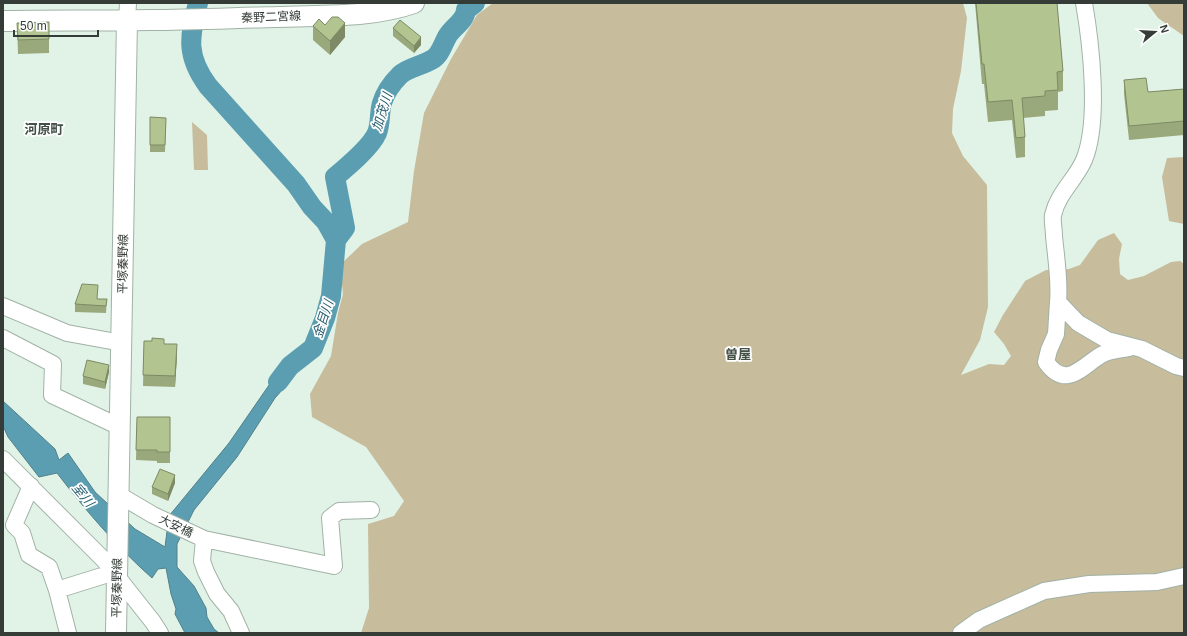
<svg xmlns="http://www.w3.org/2000/svg" width="1187" height="636" font-family="Helvetica,'Noto Sans JP',sans-serif">
<rect width="100%" height="100%" fill="#e1f3e7"/>
<path fill="#c7bc9b" d="M493,3H963L967,18L961,71L953,109L952,133L963,156L987,185L988,307L980,340L961,375L989,364L1004,365L1011,356L1004,344L994,332L1003,315L1025,281L1046,270L1069,269L1080,265L1098,240L1114,233L1122,244L1119,259L1120,274L1128,280L1144,276L1171,262L1180,261L1184,264V633H361L369,608L368,524L394,516L404,501L366,447L312,417L310,394L331,356L338,313L343,294L340,265L362,244L408,222L414,171L424,113L451,59L477,15Z
M1147,3H1184V36L1158,18Z
M192,122L207,135L208,170H194Z
M1184,157V224L1169,221L1162,177L1167,158Z"/>
<path fill="#5b9eb1" stroke="#50818c" d="M297,359L283,389L275,398L237,457L194,510L177,544V567L194,586L206,608L207,617L214,629L219,633H185L175,614L176,609L171,594L166,568L158,569L152,578C117,547 86,511 57,473L39,477L8,437L3,426V401L55,449L59,460L68,453L95,492L135,529L165,547L169,516L229,443L285,362Z"/>
<g fill="none" stroke-linecap="round" stroke-linejoin="round">
<path stroke="#5b9eb1" stroke-width="20" d="M198,3C189,38 186,56 208,86L296,184L312,207L326,222L336,240L331,296L325,318L313,348L290,366L278,382
M336,240L345,228L335,177C347,167 371,147 377,133C381,123 379,113 382,103C385,93 392,83 400,75C409,67 422,66 433,59C440,55 443,44 447,37C452,27 465,22 466,10L475,3"/>
<g stroke="#a1b2a6" stroke-width="18">
<path id="minor" d="M1084,3C1091,43 1100,122 1084,160C1076,179 1058,193 1053,215C1052,221 1054,229 1054,236C1056,258 1060,280 1058,302L1078,323L1107,340L1142,349L1176,366L1184,368
M127,20L128,3
M1058,302L1056,334L1049,350L1046,362C1066,390 1081,367 1101,355C1110,350 1120,350 1129,348
M3,306L67,333L122,343
M3,338L53,364L52,395L120,427
M3,459L104,560L153,622L160,633
M31,486L14,525L22,533L29,555L49,567L57,590L68,633
M119,495L153,515L204,539L334,566L330,518L339,511L371,510
M204,539L202,561L206,572L217,594L231,611L241,633
M57,590L105,575L112,570
M961,633L979,620L1044,591L1089,584L1157,582L1184,576"/>
</g>
<g stroke="#a1b2a6" stroke-width="22">
<path id="major" d="M3,21C52,20 100,21 149,20C191,20 233,18 276,17C320,15 372,18 414,3
M116,633L127,20"/>
</g>
<use href="#minor" stroke="#fff" stroke-width="16"/>
<use href="#major" stroke="#fff" stroke-width="20"/>
</g>
<path fill="#99a97c" d="M975,3H1057L1063,71V91L1058,92V110L1045,111V116L1023,118L1025,137V157L1016,158L1012,120L988,122L984,84H982Z
M17,23L49,39V53L18,54Z
M325,25L345,37L330,55L313,40V26Z
M393,28L421,45L414,53L393,36Z
M1124,80L1148,92L1184,89V135L1129,140L1124,94Z
M150,117L166,118L165,152H150Z
M98,299H107L106,313L75,312V304Z
M144,341L164,344L177,355L175,387L143,386Z
M109,372L105,389L83,384V376Z
M137,417H170V463H157V461L136,460Z
M175,483L168,501L152,494V487Z"/>
<path fill="#7d8a65" d="M345,23V37L330,55V41Z
M421,37V45L414,53V46Z
M177,344V355L175,387V376Z
M109,365V372L105,389V382Z
M175,475V483L168,501V494Z"/>
<path fill="#b2c590" stroke="#7d8a65" d="M976,3H1057L1063,71L1057,72L1058,90L1045,91V96L1022,98L1025,137L1016,138L1012,100L988,102L984,64H982Z
M332,17H338L345,23L330,41L313,26L319,19L325,25Z
M400,20L421,37L414,46L393,28Z
M49,22V39L18,40L17,23Z
M1146,78L1148,92L1184,89V121L1129,126L1124,80Z
M150,117L166,118L165,145H150Z
M82,284L98,285L97,299H107L106,306L75,304Z
M152,338L164,339V344H177L175,376L143,375L144,341H152Z
M87,360L109,365L105,382L83,376Z
M137,417H170V452H157V450H136Z
M160,469L175,475L168,494L152,487Z"/>
<g text-anchor="middle" dominant-baseline="central" stroke-width="3.5" stroke-linejoin="round" paint-order="stroke">
<g font-size="12" fill="#353c37" stroke="#fff">
<text transform="translate(271 17) rotate(-2)">秦野二宮線</text>
<text transform="translate(123 264) rotate(-89)">平塚秦野線</text>
<text transform="translate(176 526) rotate(26)">大安橋</text>
<text transform="translate(117 588) rotate(-89)">平塚秦野線</text>
</g>
<g font-size="13" font-style="italic" fill="#275e6d" stroke="#fff">
<text transform="translate(382 112) rotate(-73)">加茂川</text>
<text transform="translate(323 319) rotate(-72)">金目川</text>
<text transform="translate(83 495) rotate(51)">室川</text>
</g>
<g font-size="13" font-weight="bold" fill="#425046" stroke="#fff">
<text x="44" y="129">河原町</text>
<text x="738" y="354">曽屋</text>
</g>
</g>
<rect width="1187" height="636" fill="none" stroke="#353c37" stroke-width="8"/>
<g transform="translate(1155 32) rotate(72)" stroke="#ffffff" stroke-width="3" paint-order="stroke">
<path d="M0-3L7 15L0 10L-7 15Z" fill="#353c37"/>
<text y="-6" font-size="11" font-weight="bold" text-anchor="middle" fill="#353c37">N</text>
</g>
<path d="M14 30v6h84v-6" fill="none" stroke="#353c37" stroke-width="2"/>
<text x="20" y="30" font-size="12" fill="#353c37" stroke="#ffffff" stroke-width="3" paint-order="stroke">50 m</text>
</svg>
